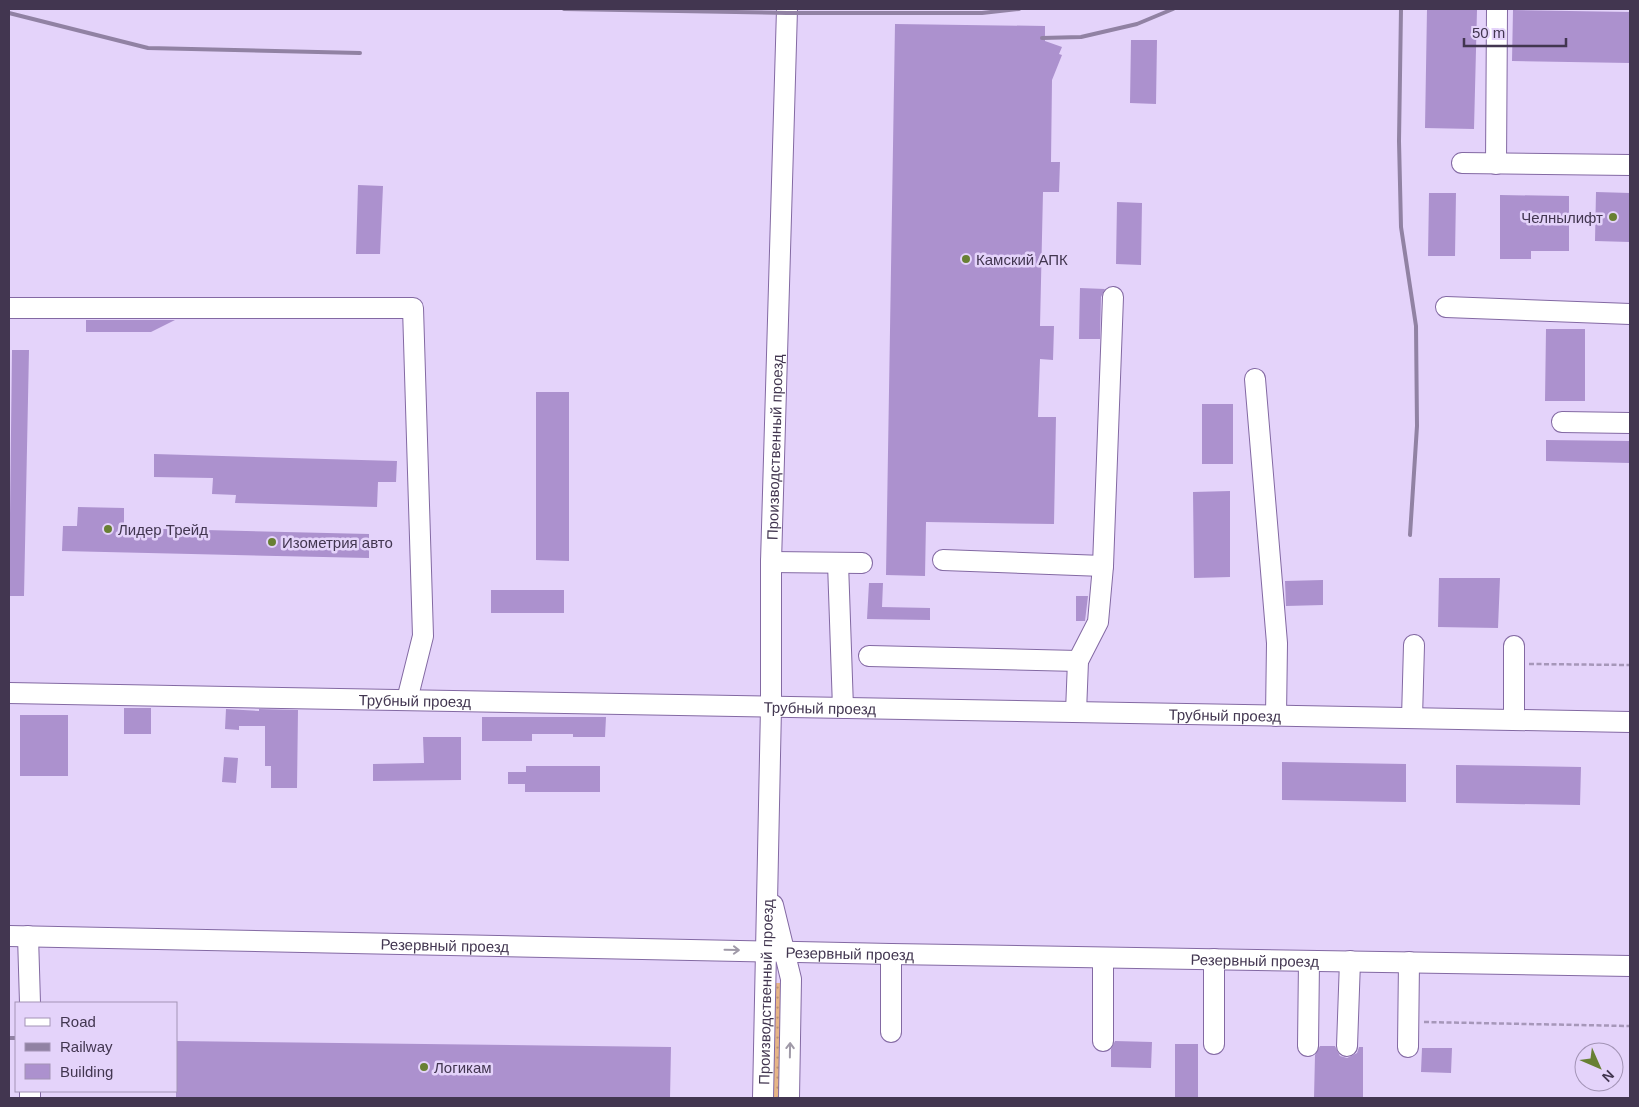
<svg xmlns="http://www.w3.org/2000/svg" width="1639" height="1107" font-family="Helvetica,sans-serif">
<defs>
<pattern id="grass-dots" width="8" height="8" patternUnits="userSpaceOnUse" patternTransform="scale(1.25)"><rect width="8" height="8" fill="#e7b586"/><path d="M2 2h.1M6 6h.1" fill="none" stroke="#bd9470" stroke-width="1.8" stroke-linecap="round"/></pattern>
</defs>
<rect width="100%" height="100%" fill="#e4d3fa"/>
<path fill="url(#grass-dots)" d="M773,983H782L781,1098H771Z"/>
<path fill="#ac91ce" d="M1427,9L1477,10L1474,129L1425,128Z
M1513,10L1630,12V63L1512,61Z
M895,24L1045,26V41L1062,47L1059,54L1062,55L1052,80L1051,162H1060L1059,192H1043L1040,326H1054L1053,360L1040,359L1038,417H1056L1054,524L926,522L925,576L886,575Z
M1131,40H1157L1156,104L1130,103Z
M358,185L383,186L380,254H356Z
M1596,192L1630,193V242L1595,241Z
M1429,193H1456L1455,256H1428Z
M1500,195L1569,196V251H1531V259H1500Z
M1117,202L1142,203L1141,265L1116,264Z
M1080,288L1105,289L1101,297L1100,339H1079Z
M86,320H175L151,332H86Z
M1546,329H1585V401H1545Z
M12,350H29L24,596H9Z
M536,392H569V561L536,560Z
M1202,404H1233V464H1202Z
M1546,440L1630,441V463L1546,461Z
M154,454L397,461L396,482H378L377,507L235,503L236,495L212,494L213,478L154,477Z
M1230,491V577L1194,578L1193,492Z
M78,507L124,508V528L369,534V558L62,551L63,526H77Z
M1439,578H1500L1498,628L1438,627Z
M1323,580V605L1286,606L1285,581Z
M869,583H883L882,607L930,608V620L867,619Z
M491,590H564V613H491Z
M1076,596H1088L1085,621H1076Z
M124,708H151V734H124Z
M226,709L259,711V709L298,710L297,788H271V766H265V726H239V730L225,729Z
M20,715H68V776H20Z
M482,717H606L605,737H573V734H532V741H482Z
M423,737H461V780L373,781V764L424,763Z
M224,757L238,758L236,783L222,782Z
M1282,762L1406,764V802L1282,800Z
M1456,765L1581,767L1580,805L1456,803Z
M526,766H600V792H525V784H508V772H526Z
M176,1041L671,1047L670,1098H176Z
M1115,1041L1152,1042L1151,1068L1111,1067V1049Z
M1175,1044H1198V1098H1175Z
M1320,1046H1335L1340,1056L1347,1058L1357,1053L1359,1047H1363V1098H1314L1315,1055Z
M1422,1048H1452L1451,1073L1421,1072Z"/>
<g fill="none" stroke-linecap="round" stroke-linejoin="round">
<g stroke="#8369a3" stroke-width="22">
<g id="minor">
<path d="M1462,163L1630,165"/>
<path d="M1496,164L1497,9"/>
<path d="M1446,307L1630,314"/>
<path d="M9,308H413L423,636L407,700"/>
<path d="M1255,379L1277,643L1276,716"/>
<path d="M1562,422L1630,423"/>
<path d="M943,560L1103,566"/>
<path d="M771,562L862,563"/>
<path d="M838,563L843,708"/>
<path d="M1514,646V720"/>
<path d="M869,656L1078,661"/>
<path id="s1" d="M9,693L1630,722"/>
<path d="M1076,712L1078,661L1098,622L1103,566L1113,297"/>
<path d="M1412,718L1414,645"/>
<path d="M773,905L791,979L789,1098"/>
<path id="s2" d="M9,936L891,954L1630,966"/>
<path d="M28,936L30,1003"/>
<path d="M1103,958V1041"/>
<path d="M891,1032V954"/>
<path d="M1214,1044V959"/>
<path d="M1308,1046L1309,961"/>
<path d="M1347,1046L1350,961"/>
<path d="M1408,1047L1409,962"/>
<path d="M30,1098V1091"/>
<path id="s3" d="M763,1098L771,707V562L787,9"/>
</g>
</g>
<path stroke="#a697b9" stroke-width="2.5" stroke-dasharray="5 2.5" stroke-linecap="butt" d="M1529,664L1630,665
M1424,1022L1630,1026"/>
<use href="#minor" stroke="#fff" stroke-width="20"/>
<path stroke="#9182a3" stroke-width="4" d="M564,9L787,13H982L1019,9
M1401,9L1399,141L1401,227L1416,326L1417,426L1410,535
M9,13L148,48L360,53
M1042,38L1081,37L1137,24L1173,9
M9,1038H16"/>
</g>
<defs><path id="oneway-shaft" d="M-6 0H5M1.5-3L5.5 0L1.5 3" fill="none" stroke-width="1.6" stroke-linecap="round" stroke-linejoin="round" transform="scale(1.25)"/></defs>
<g stroke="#a09aa8">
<use href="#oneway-shaft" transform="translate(732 950) rotate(1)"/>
<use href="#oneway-shaft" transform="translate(790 1050) rotate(-89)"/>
</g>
<g fill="#688033" stroke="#e4d3fa" stroke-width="2">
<circle cx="1613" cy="217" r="5"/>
<circle cx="966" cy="259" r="5"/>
<circle cx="108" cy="529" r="5"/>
<circle cx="272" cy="542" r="5"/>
<circle cx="424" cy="1067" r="5"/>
</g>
<g text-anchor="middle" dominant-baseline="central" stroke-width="5" stroke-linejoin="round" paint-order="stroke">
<g font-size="15" fill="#423650" stroke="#e4d3fa" text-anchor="start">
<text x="1603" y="217" text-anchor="end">Челнылифт</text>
<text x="976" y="259">Камский АПК</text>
<text x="118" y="529">Лидер Трейд</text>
<text x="282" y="542">Изометрия авто</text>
<text x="434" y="1067">Логикам</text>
</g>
<g font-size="15" fill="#423650" stroke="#e4d3fa">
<text stroke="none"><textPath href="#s3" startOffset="651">Производственный проезд</textPath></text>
<text stroke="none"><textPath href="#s1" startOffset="406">Трубный проезд</textPath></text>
<text stroke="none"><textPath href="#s1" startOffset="811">Трубный проезд</textPath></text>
<text stroke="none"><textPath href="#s1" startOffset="1216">Трубный проезд</textPath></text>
<text stroke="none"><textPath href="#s2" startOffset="436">Резервный проезд</textPath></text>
<text stroke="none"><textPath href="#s2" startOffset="841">Резервный проезд</textPath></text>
<text stroke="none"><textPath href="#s2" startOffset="1246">Резервный проезд</textPath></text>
<text stroke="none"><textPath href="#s3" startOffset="106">Производственный проезд</textPath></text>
</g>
</g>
<rect width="1639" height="1107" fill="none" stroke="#423650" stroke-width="20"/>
<rect x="15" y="1002" width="162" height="90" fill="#e4d3fa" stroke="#a394b6"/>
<rect x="25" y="1018" width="25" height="8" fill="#ffffff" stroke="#a394b6"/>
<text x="60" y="1027" font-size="15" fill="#423650">Road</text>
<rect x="25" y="1043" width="25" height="8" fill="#9182a3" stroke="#a394b6"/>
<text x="60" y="1052" font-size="15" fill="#423650">Railway</text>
<rect x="25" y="1064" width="25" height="15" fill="#ac91ce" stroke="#a394b6"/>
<text x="60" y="1077" font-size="15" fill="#423650">Building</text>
<g transform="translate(1599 1067) rotate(135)"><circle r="24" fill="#e4d3fa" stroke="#a394b6"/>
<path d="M0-4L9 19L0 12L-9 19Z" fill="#688033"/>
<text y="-8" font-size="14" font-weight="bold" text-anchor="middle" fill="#423650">N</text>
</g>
<path d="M1464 38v8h102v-8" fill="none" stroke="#423650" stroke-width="2.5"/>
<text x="1472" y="38" font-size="15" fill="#423650" stroke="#e4d3fa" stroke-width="4" paint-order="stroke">50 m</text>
</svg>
